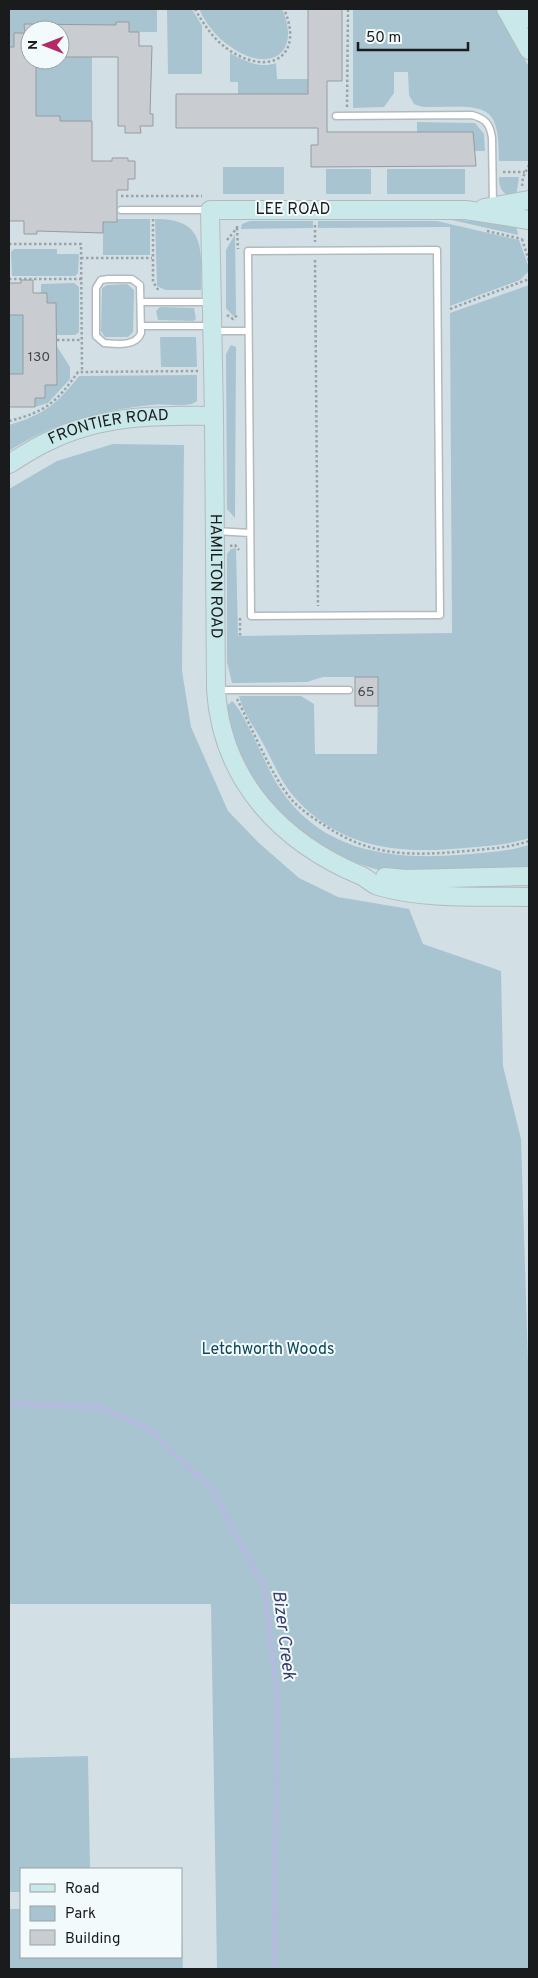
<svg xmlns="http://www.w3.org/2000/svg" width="538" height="1978" font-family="Overpass,sans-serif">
<rect width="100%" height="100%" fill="#e6ecef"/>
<path fill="#d2e0e6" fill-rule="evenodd" d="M9,9H529V1969H9ZM30,30H60V60H30ZM21,1869H181V1957H21Z"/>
<path fill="#a7c4d0" d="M9,9H157V32H129L128,22H116V25H24L25,33L14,47H9Z
M167,9H192L202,26V74H168Z
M199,9H282C302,54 269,74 231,47C217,38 206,24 199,9Z
M353,9H497L529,67L528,161H499C499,106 489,106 437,107C430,107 421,108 414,104L409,95L408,72H394V93L384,107L353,108Z
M230,53C244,61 260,69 276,63L277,79H308V94H238V82H230Z
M60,57H92V121H60V116H36V60H60Z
M417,122L475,123L484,134L485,151H473V132H417Z
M223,167H284V194H223Z
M326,169H371V194H326Z
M387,169H465V194H387Z
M499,177H519L516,197C503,195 499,190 499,177Z
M117,219H150V255H103V222H117Z
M155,219C207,218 201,251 201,290H165L157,286Z
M447,219L516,224L518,235L452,220Z
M250,221H313V228L241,229L242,224Z
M318,221H437L519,240L528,265V272L520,280L450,306V227L318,228Z
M235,234L236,314L233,316L226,308V250Z
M14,249H57V254H79L78,273L75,276H12L11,252Z
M74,283L79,287V332L75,335H55L56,303H47V293H41V284Z
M127,284L134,290L133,332L128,337H105L101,331L102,288L107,285Z
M529,285V838C508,845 487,846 465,848C401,854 343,850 296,799C282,784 274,764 265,747C257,731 243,713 239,696H301L314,704L315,754H377L378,677H323L307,682L232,683L227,662V554L231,549L236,548L238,636L452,633L450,313Z
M160,307L194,308L196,319L193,321L158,320L156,311Z
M9,315H23V374H9Z
M160,337H196L197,367H161Z
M55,343L70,367V379L48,403L35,407V398H45V385L57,384Z
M231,345L236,347L235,518L227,509L226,354Z
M197,375V401C187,409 165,403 152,405C101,410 52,423 9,451V425C45,414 56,405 79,376Z
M113,444L184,445L182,671L191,727L228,811L259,843L299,878L338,897L409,909L423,944L501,971L503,1066L521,1139L529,1394V1969H217L211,1604H9V489L57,461Z
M232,701C244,710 267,770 279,787C320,851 389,860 458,855C482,853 506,852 529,845V869C496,869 463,870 431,870C416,871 399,873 385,871C314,858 230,781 227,706Z
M88,1756L90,1869H21V1892H9V1758Z
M181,1907L183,1969H9V1909H21V1957H181Z"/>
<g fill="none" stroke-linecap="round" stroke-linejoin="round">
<path stroke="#b5badf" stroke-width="4.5" d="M9,1403L102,1408L150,1429L213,1491L265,1589L277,1696L274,1969"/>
</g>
<path fill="#c9cdd1" stroke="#979b9f" d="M308,9H342V81H327V132H473L476,166L311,167V145H318V128H176V94H308Z
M116,22H129V32H139V46H152L150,114H153V126H140L141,133H125V126H118V57H60V30H30V60H36V116H60V121H92V161H112V158H128V161H135V179H128V190H117V222H103V233L37,231V234H24V221H9V47H14V33H25L24,24L116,25Z
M21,280H33V293H47V303H56L57,385H45V398H35V407H9V374H23V315H9V283H21Z
M355,677H378V706H355Z"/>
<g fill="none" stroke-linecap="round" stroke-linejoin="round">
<g stroke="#b4babc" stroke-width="9">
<path id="lane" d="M336,116L472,115C486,119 490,124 492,138L493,205
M121,210H209
M437,250L440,615L251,616L248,251Z
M108,279H132L140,285L141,333C136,347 116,344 104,343L96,336V288L101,280Z
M141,302H210
M141,326H211
M215,331H248
M215,531L250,533
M217,690H349"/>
</g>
<g stroke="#b4babc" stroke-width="20">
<g id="secondary">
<path d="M506,9L529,50"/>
<path d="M520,9L529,19"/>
<path d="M484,208L529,200"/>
<path id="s1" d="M529,220L466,210H210L214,416L216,690C222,781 282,843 362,876C368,879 372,884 378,886C426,900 480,896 529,897"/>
<path id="s2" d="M9,464C22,456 35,447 49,441C102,415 157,415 214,416"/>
<path d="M385,877L405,879L529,876"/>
</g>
</g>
<path stroke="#9ca1a3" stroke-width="2.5" stroke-dasharray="2.5 2.5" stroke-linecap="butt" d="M195,9C204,25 214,40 229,50C269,77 305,57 284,9
M347,107L348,9
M503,172H525
M522,186L523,177L529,165
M121,196H202
M153,219V282L159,291
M315,225V242
M237,228L238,249
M487,231L522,239
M522,239L529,261
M227,240L237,228V224
M9,244H81L82,372
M81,258H152
M315,260L318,606
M9,279H82
M450,309L529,279
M227,315L233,319L238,314
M57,340H82
M9,421C45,412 56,403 78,372L198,371
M230,546L235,545L239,550
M240,618V636
M237,699C252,728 271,775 291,799C300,809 313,818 324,825C371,857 411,856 466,851C487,849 508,848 529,841"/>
<use href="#lane" stroke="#fff" stroke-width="6"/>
<use href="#secondary" stroke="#c8e8e9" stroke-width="18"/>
</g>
<g text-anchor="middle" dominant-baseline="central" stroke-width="4" stroke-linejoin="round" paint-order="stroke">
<g font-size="14" fill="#454849">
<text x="39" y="357">130</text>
<text x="366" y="692">65</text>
</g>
<g font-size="16" fill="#191b1c" stroke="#f3fafc">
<text x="293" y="210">LEE ROAD</text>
<text stroke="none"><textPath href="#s2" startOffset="108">FRONTIER ROAD</textPath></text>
<text stroke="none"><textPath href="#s1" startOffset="686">HAMILTON ROAD</textPath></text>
</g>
<g font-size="16" fill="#0a475a" stroke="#f3fafc">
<text x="268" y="1350">Letchworth Woods</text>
</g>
<g font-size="18" font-style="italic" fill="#393c6d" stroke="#f3fafc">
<text transform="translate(283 1635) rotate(83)">Bizer Creek</text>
</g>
</g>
<rect width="538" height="1978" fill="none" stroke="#191b1c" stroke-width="20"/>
<rect x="20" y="1868" width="162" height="90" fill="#f3fafc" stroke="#9ca1a2"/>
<rect x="30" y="1884" width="25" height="8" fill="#c8e8e9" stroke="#9ca1a2"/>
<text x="65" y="1893" font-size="15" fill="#191b1c">Road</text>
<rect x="30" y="1906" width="25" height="15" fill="#a7c4d0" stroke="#9ca1a2"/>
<text x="65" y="1918" font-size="15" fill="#191b1c">Park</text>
<rect x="30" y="1930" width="25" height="15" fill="#c9cdd1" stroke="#9ca1a2"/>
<text x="65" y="1943" font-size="15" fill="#191b1c">Building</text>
<g transform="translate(45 45) rotate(270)"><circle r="24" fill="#f3fafc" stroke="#9ca1a2"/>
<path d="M0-4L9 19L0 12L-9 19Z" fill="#b42a66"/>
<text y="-8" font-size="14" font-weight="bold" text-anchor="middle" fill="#191b1c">N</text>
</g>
<path d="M358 42v8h110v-8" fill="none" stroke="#191b1c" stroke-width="2.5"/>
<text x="366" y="42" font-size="15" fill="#191b1c" stroke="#f3fafc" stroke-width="4" paint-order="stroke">50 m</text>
</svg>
